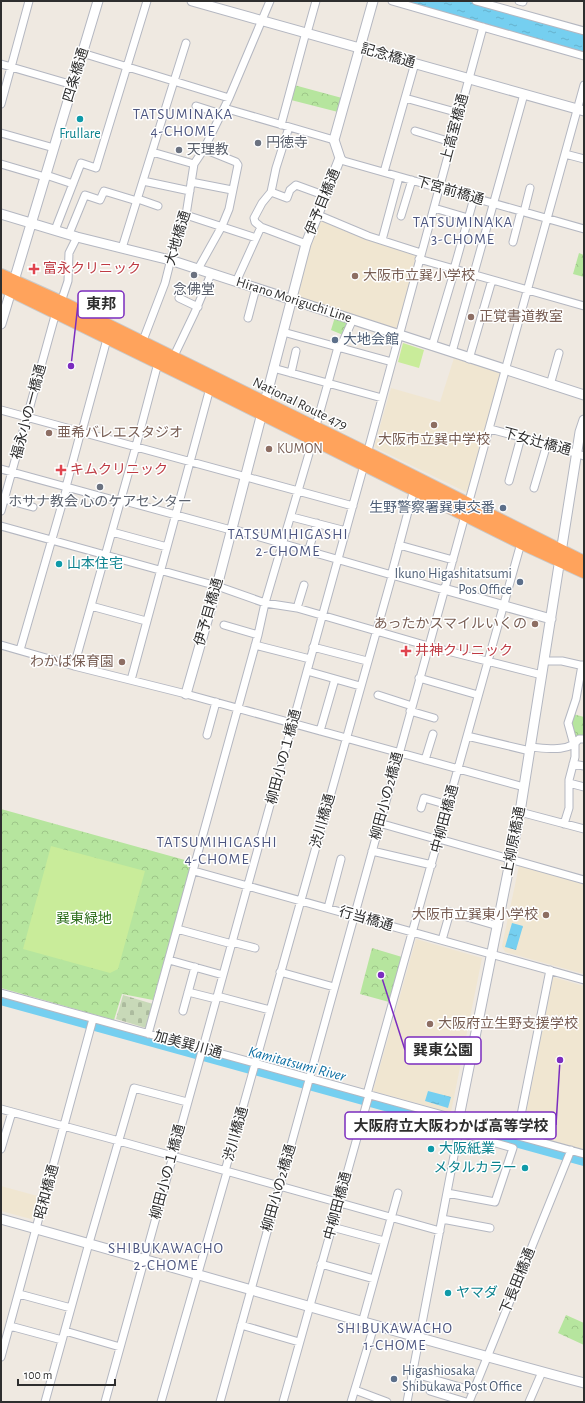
<svg xmlns="http://www.w3.org/2000/svg" width="585" height="1403" font-family="'Alegreya Sans','Noto Sans JP',sans-serif">
<defs>
<pattern id="forest-crowns" width="20" height="18" patternUnits="userSpaceOnUse"><rect width="20" height="18" fill="#b6e59e"/><path d="M2 6a3 3 0 1 1 6 0M12 15a3 3 0 1 1 6 0" fill="none" stroke="#9dc588"/></pattern>
<pattern id="cemetery-stones" width="16" height="16" patternUnits="userSpaceOnUse"><rect width="16" height="16" fill="#c8d9b8"/><path d="M2 7V4a2 2 0 0 1 4 0v3zM10 15v-3a2 2 0 0 1 4 0v3z" fill="#acbb9e"/></pattern>
<pattern id="water-ripples" width="26" height="14" patternUnits="userSpaceOnUse"><rect width="26" height="14" fill="#75cff0"/><path d="M2 4q2-2 4 0t4 0M15 11q2-2 4 0t4 0" fill="none" stroke="#66b2ce"/></pattern>
</defs>
<rect width="100%" height="100%" fill="#efe9e1"/>
<path fill="#f0e6d1" d="M320,220L416,256L397,331L294,297L309,244Z
M454,358L501,373L468,493L374,447L391,388L440,402Z
M519,866L584,883V974L505,952L502,946Z
M416,939L482,958L451,1112H449L373,1091Z
M553,977L584,986V1151L522,1134Z
M1,1186L41,1197L35,1216L31,1219L1,1211Z"/>
<path fill="url(#forest-crowns)" d="M294,85L342,98L338,112L291,100Z
M579,253L584,255V277L573,274Z
M335,317L347,322L343,335L331,330Z
M573,714L584,717V737L574,742L571,719Z
M1,809L192,862L153,1000L122,994L114,1020L1,988Z
M372,948L402,957L389,1002L360,994Z
M566,1315L584,1323V1345L558,1333Z"/>
<path fill="url(#cemetery-stones)" d="M123,995L153,1004L146,1028L116,1019Z"/>
<path fill="#c9ec9a" d="M403,343L424,350L419,368L398,362Z
M51,846L145,871L118,969L110,973L23,949Z"/>
<path fill="url(#water-ripples)" d="M400,1H467L584,34V53Z
M512,923L523,926L516,950L505,947Z
M428,1091L451,1097L448,1108L425,1101Z"/>
<g fill="none" stroke-linecap="round" stroke-linejoin="round">
<path stroke="#75cff0" stroke-width="12" d="M1,999L584,1160"/>
<g stroke="#b4b7c1" stroke-width="9">
<path id="street" d="M392,1L584,56
M476,1L584,31
M519,1L523,2
M307,33L316,1
M82,53L229,98
M1,64L73,85
M174,81L186,43
M405,98L459,113
M1,104L29,1
M196,106L221,114
M224,108L334,140
M281,125L306,32
M289,127L276,168L271,192L262,203L254,218L255,222L261,227L306,244
M415,131L451,142
M1,133L54,148
M152,152L194,164
M565,154L584,159
M340,158L344,161L584,229
M1,164L45,177
M384,172L415,63
M46,175L73,184
M143,181L190,191
M191,182L232,190
M271,192L287,198L290,190L296,185L326,196
M138,199L158,206
M434,208L468,218
M524,212L530,188
M186,215L256,238
M318,215L368,236L421,253
M401,216L412,180
M55,230L81,163L96,168L147,1
M69,234L85,195L100,200L104,191L137,201
M382,240L399,177
M513,242L521,211
M122,248L174,81
M419,259L584,306
M198,269L222,226L229,209L238,165L236,162L204,149
M454,269L474,198
M236,282L261,227
M179,298L198,307
M61,302L68,281L69,253L77,237
M248,318L256,288
M283,332L392,362
M142,343L165,283L173,251L186,215L194,164L204,149L229,98L270,1
M432,346L455,269
M340,348L353,319
M452,352L524,94
M173,358L195,312L211,274
M469,359L492,280
M273,368L382,398
M291,373L296,351
M328,383L338,347
M550,385L559,353
M1,410L353,506
M315,429L328,383
M490,429L547,444L584,456
M82,431L107,339
M1,469L121,502
M509,481L521,437
M66,487L81,431
M534,488L547,444
M4,499L33,507
M121,500L231,530
M1,511L56,312
M292,517L346,531
M1,526L217,586L265,603L297,608L428,646L542,675
M232,529L444,590
M112,532L167,547
M399,545L453,560
M308,552L317,523
M391,576L414,489
M91,606L146,621
M297,608L304,585
M224,625L258,635
M1,645L74,666L186,694L524,787
M255,645L310,659
M313,647L367,661
M20,650L67,487
M545,661H562L584,666
M74,666L136,446L158,363
M307,671L360,686
M419,678L478,695
M131,680L210,388
M378,695L412,706
M410,711L434,718
M320,731L335,679
M207,735L216,702
M467,736L530,751
M574,745L568,723L576,699L582,665
M530,747C545,748 569,753 579,739H584
M425,760L433,734
M573,764L584,766
M569,783L584,787
M421,808L424,798L448,805
M520,812L584,829
M379,823L439,840
M564,824L569,808V780L575,757V745
M439,839L584,880
M372,851L432,865
M194,871L584,980
M328,908L341,859
M177,929L232,944
M442,940L450,912L498,926
M232,942L255,948
M169,960L223,975
M280,972L334,987
M188,992L216,999
M1,993L584,1154
M217,996L270,1010
M183,1011L195,967
M148,1034L258,635L265,603L313,440
M367,1094L521,543
M1,1109L119,1141L440,1231
M517,1135L550,970
M1,1149L12,1112
M225,1171L392,576
M447,1193L495,1202L513,1148L460,1133
M442,1219L490,1228
M332,1227L384,1241
M321,1264L374,1279
M19,1294L71,1308
M362,1323L398,1193
M241,1325L299,1342
M10,1326L62,1340
M65,1331L120,1347
M1,1357L93,1019
M412,1373L474,1391
M355,1390L387,1402
M430,1391L466,1402
M45,1402L89,1243L134,1088L187,1102
M105,1402L364,465L483,27
M161,1402L227,1172
M220,1402L584,85
M283,1402L369,1095
M351,1402L374,1326
M407,1402L461,1119
M469,1402L571,1150
M529,1402L542,1372"/>
</g>
<g stroke="#b4b7c1" stroke-width="11">
<path id="secondary" d="M192,1L584,111
M1,214L77,237L170,260L584,395
M1,324L98,1
M444,589L551,619
M186,694L217,586L306,244L340,158L334,140L373,1
M461,1119L460,1112L520,812L580,432L584,420
M1,1219C196,1273 389,1331 584,1383"/>
</g>
<g stroke="#c9c9c9" stroke-width="14">
<path id="highway" d="M1,275L61,302L367,453L584,562
M1,286L210,388L521,543L584,572"/>
</g>
<use href="#street" stroke="#fff" stroke-width="7"/>
<use href="#secondary" stroke="#fff" stroke-width="9"/>
<use href="#highway" stroke="#ffa35c" stroke-width="12"/>
</g>
<g fill="#0f9aa8" stroke="#fff" stroke-width="1.5">
<circle cx="80" cy="119" r="4"/>
<circle cx="59" cy="564" r="4"/>
<circle cx="431" cy="1149" r="4"/>
<circle cx="525" cy="1168" r="4"/>
<circle cx="448" cy="1293" r="4"/>
</g>
<g fill="#6b7280" stroke="#fff" stroke-width="1.5">
<circle cx="258" cy="143" r="4"/>
<circle cx="179" cy="150" r="4"/>
<circle cx="194" cy="275" r="4"/>
<circle cx="100" cy="487" r="4"/>
</g>
<g fill="#e0444e" stroke="#fff" stroke-width="1.5">
<path d="M32 263h4v4h4v4h-4v4h-4v-4h-4v-4h4z"/>
<path d="M59 464h4v4h4v4h-4v4h-4v-4h-4v-4h4z"/>
<path d="M404 645h4v4h4v4h-4v4h-4v-4h-4v-4h4z"/>
</g>
<g fill="#8d6e63" stroke="#fff" stroke-width="1.5">
<circle cx="355" cy="276" r="4"/>
<circle cx="471" cy="317" r="4"/>
<circle cx="434" cy="425" r="4"/>
<circle cx="49" cy="433" r="4"/>
<circle cx="269" cy="449" r="4"/>
<circle cx="535" cy="624" r="4"/>
<circle cx="122" cy="662" r="4"/>
<circle cx="546" cy="915" r="4"/>
<circle cx="430" cy="1024" r="4"/>
</g>
<g fill="#5c6f8a" stroke="#fff" stroke-width="1.5">
<circle cx="335" cy="340" r="4"/>
<circle cx="503" cy="508" r="4"/>
<circle cx="520" cy="582" r="4"/>
<circle cx="394" cy="1379" r="4"/>
</g>
<g text-anchor="middle" dominant-baseline="central" stroke-width="3" stroke-linejoin="round" paint-order="stroke">
<g font-size="14" fill="#2e2e2e" stroke="#fff">
<text transform="translate(388 56) rotate(16)">記念橋通</text>
<text transform="translate(76 75) rotate(-73)">四条橋通</text>
<text transform="translate(455 128) rotate(-75)">上高室橋通</text>
<text transform="translate(450 191) rotate(16)">下宮前橋通</text>
<text transform="translate(323 202) rotate(-68)">伊予目橋通</text>
<text transform="translate(178 238) rotate(-73)">大地橋通</text>
<text transform="translate(294 300) rotate(18)">Hirano Moriguchi Line</text>
<text transform="translate(300 404) rotate(26)">National Route 479</text>
<text transform="translate(29 412) rotate(-75)">福永小の一橋通</text>
<text transform="translate(537 442) rotate(15)">下女辻橋通</text>
<text transform="translate(209 612) rotate(-74)">伊予目橋通</text>
<text transform="translate(284 757) rotate(-75)">柳田小の１橋通</text>
<text transform="translate(387 796) rotate(-75)">柳田小の2橋通</text>
<text transform="translate(445 819) rotate(-75)">中柳田橋通</text>
<text transform="translate(323 821) rotate(-74)">渋川橋通</text>
<text transform="translate(514 841) rotate(-79)">上柳原橋通</text>
<text transform="translate(366 919) rotate(16)">行当橋通</text>
<text transform="translate(188 1045) rotate(15)">加美巽川通</text>
<text transform="translate(236 1134) rotate(-74)">渋川橋通</text>
<text transform="translate(168 1172) rotate(-75)">柳田小の１橋通</text>
<text transform="translate(279 1188) rotate(-74)">柳田小の2橋通</text>
<text transform="translate(47 1192) rotate(-75)">昭和橋通</text>
<text transform="translate(338 1206) rotate(-75)">中柳田橋通</text>
<text transform="translate(518 1281) rotate(-68)">下長田橋通</text>
</g>
<g font-size="14" fill="#0d838f" stroke="#fff" text-anchor="start">
<text x="80" y="134" text-anchor="middle">Frullare</text>
<text x="67" y="564">山本住宅</text>
<text x="439" y="1149">大阪紙業</text>
<text x="517" y="1168" text-anchor="end">メタルカラー</text>
<text x="456" y="1293">ヤマダ</text>
</g>
<g font-size="14" fill="#5b616d" stroke="#fff" text-anchor="start">
<text x="266" y="143">円徳寺</text>
<text x="187" y="150">天理教</text>
<text x="194" y="290" text-anchor="middle">念佛堂</text>
<text x="100" y="502" text-anchor="middle">ホサナ教会 心のケアセンター</text>
</g>
<g font-size="14" fill="#be3a42" stroke="#fff" text-anchor="start">
<text x="43" y="269">富永クリニック</text>
<text x="70" y="470">キムクリニック</text>
<text x="415" y="651">井神クリニック</text>
</g>
<g font-size="14" fill="#785e54" stroke="#fff" text-anchor="start">
<text x="363" y="276">大阪市立巽小学校</text>
<text x="479" y="317">正覚書道教室</text>
<text x="57" y="433">亜希バレエスタジオ</text>
<text x="434" y="440" text-anchor="middle">大阪市立巽中学校</text>
<text x="277" y="449">KUMON</text>
<text x="527" y="624" text-anchor="end">あったかスマイルいくの</text>
<text x="114" y="662" text-anchor="end">わかば保育園</text>
<text x="538" y="915" text-anchor="end">大阪市立巽東小学校</text>
<text x="438" y="1024">大阪府立生野支援学校</text>
</g>
<g font-size="14" fill="#4e5e75" stroke="#fff" text-anchor="start">
<text x="343" y="340">大地会館</text>
<text x="495" y="508" text-anchor="end">生野警察署巽東交番</text>
<text x="512" y="574" text-anchor="end">Ikuno Higashitatsumi<tspan x="512" dy="16">Pos Office</tspan></text>
<text x="402" y="1371">Higashiosaka<tspan x="402" dy="16">Shibukawa Post Office</tspan></text>
</g>
<g font-size="14" fill="#2c6e1b" stroke="#fff">
<text x="84" y="919">巽東緑地</text>
</g>
<g font-size="15" letter-spacing="1" fill="#4d5680" stroke="#fff">
<text x="183" y="114">TATSUMINAKA<tspan x="183" dy="17">4-CHOME</tspan></text>
<text x="463" y="222">TATSUMINAKA<tspan x="463" dy="17">3-CHOME</tspan></text>
<text x="288" y="534">TATSUMIHIGASHI<tspan x="288" dy="17">2-CHOME</tspan></text>
<text x="217" y="842">TATSUMIHIGASHI<tspan x="217" dy="17">4-CHOME</tspan></text>
<text x="166" y="1248">SHIBUKAWACHO<tspan x="166" dy="17">2-CHOME</tspan></text>
<text x="395" y="1328">SHIBUKAWACHO<tspan x="395" dy="17">1-CHOME</tspan></text>
</g>
<g font-size="15" font-style="italic" fill="#0d6fa3" stroke="#fff">
<text transform="translate(297 1064) rotate(15)">Kamitatsumi River</text>
</g>
</g>
<path fill="none" stroke="#7b2cbf" stroke-width="1.5" d="M71 366L78 304M381 975L405 1050M560 1060L556 1125"/>
<g fill="#7b2cbf" stroke="#fff" stroke-width="1.5">
<circle cx="71" cy="366" r="4"/>
<circle cx="381" cy="975" r="4"/>
<circle cx="560" cy="1060" r="4"/>
</g>
<g fill="#fff" stroke="#7b2cbf" stroke-width="1.5">
<rect x="78" y="291" width="46" height="27" rx="4"/>
<rect x="405" y="1037" width="76" height="27" rx="4"/>
<rect x="345" y="1112" width="211" height="27" rx="4"/>
</g>
<g font-size="15" text-anchor="middle" font-weight="bold" fill="#2e2e2e">
<text x="101" y="309">東邦</text>
<text x="443" y="1055">巽東公園</text>
<text x="451" y="1131">大阪府立大阪わかば高等学校</text>
</g>
<rect width="585" height="1403" fill="none" stroke="#2e2e2e" stroke-width="4"/>
<path d="M18 1379v6h97v-6" fill="none" stroke="#2e2e2e" stroke-width="2"/>
<text x="24" y="1379" font-size="12" fill="#2e2e2e" stroke="#ffffff" stroke-width="3" paint-order="stroke">100 m</text>
</svg>
